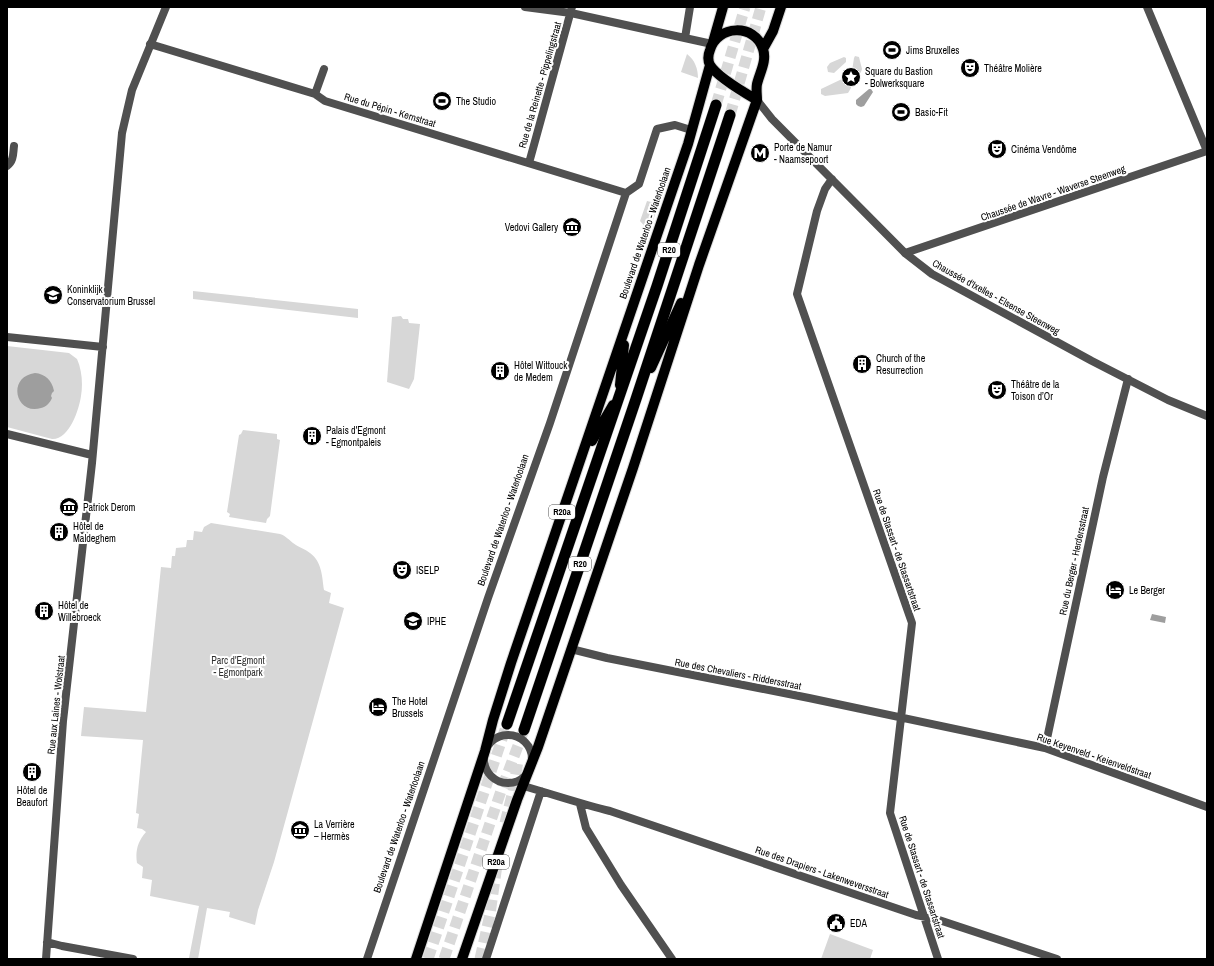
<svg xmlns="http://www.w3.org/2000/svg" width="1214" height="966" font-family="'Archivo Narrow',sans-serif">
<rect width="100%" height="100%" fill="#fff"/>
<path fill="#d7d7d7" d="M687,54C695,60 698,69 698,78L681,72Z
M855,56L859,57L862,69C861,74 858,76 854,74L852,71L854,58Z
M844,57L846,58V62L834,73L828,72L827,67L830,63Z
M842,79H847L851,84V88L848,93L825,96L821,94V89Z
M647,201L659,204L649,231L640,221Z
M193,291L358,309V318L193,299Z
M401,316L403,319H408L409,323L420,324L414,379L409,389L387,382L392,317Z
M7,346L69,353L77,359C82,370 83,384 81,396C79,410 69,440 52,439L7,427Z
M243,430L277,434V439L280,440L270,516L267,519L266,523L229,517L230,514L227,512L239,435L241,434Z
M211,523L280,534C286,536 289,540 293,543C298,547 305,549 310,553C322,562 322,576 324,590L331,593L329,603L344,608L274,862L258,910L255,925L229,917L230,912L207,908L198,959L189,958L199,906L150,896L152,880L142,878L143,867L137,863C135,851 138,841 146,832L142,829L137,828L139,814L136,813L143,740L81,736L84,707L146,712L161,567L171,568L172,556H175L176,548L186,547L187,540H193L194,531L202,532L204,527Z
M830,934L873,950L870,959H821Z"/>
<path fill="#9e9e9e" d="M869,89H871L873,92L864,106L861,107L858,106L856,104V100Z
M35,373C45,374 52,380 54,391L52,393L51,396L52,398C50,403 46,407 41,408C16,416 6,377 35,373Z
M1152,614L1166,617L1165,623L1150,620Z"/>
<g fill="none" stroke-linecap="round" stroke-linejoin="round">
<path stroke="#d9d9d9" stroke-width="11" stroke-dasharray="11 5.5" stroke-linecap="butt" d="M716,105L745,7
M730,115L761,7
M505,823L513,791L518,761
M428,959L507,724
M444,959L502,788L524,730
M480,959L490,914L497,865"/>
<g stroke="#dbdbdb" stroke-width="12">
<path id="primary" d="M713,42L723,7
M763,49L773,31L781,7
M651,368L681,303
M620,385L624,345
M592,441L613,405
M416,959L485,751L493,720L511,663L688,144L710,65
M462,959L517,800L538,747L633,468L699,265L757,100C757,95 756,89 757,84C760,72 767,61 763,49C755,23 717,25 710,50C708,55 708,61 710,65C717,77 745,93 757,100"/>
</g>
<g stroke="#dbdbdb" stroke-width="12">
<path id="trunk" d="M507,724L657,286L716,105
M524,730L636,399L730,115"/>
</g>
<path stroke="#505050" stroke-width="8" d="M525,7L571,13L712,44
M1147,7L1207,151
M685,38L690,7
M150,44L315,94L325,101L626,193
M315,94L324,69
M757,100L772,119L905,253L932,274L1092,361L1168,400L1207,416
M529,163L572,7
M7,166C14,161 13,153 14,146
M832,179L825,189L817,211L797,294L912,623L890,813L938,959
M7,337L103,347
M7,434L92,455
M571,649L607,658L809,698L1045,748L1207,807
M484 759a24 24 0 1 1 48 0a24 24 0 1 1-48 0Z
M1045,748L1103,477L1128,379
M523,786C552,794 581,804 610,811L916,915L936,919L1057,959
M580,804L586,828L621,885L672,959
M47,942L62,946L133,959
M46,959L63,721L92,463L122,133L132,90L166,7
M367,959L488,598L550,423L626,193L639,184L657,129L675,125L691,130
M486,959L541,791"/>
<path stroke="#505050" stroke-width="8" d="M905,253L1207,151"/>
<use href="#primary" stroke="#000" stroke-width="10"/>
<use href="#trunk" stroke="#000" stroke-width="11"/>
</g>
<defs>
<g id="stadium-disc" transform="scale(1)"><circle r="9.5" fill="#000" stroke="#fff"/><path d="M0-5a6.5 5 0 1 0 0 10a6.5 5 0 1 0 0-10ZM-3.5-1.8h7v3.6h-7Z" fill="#fff"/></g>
<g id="theatre-disc" transform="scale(1)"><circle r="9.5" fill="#000" stroke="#fff"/><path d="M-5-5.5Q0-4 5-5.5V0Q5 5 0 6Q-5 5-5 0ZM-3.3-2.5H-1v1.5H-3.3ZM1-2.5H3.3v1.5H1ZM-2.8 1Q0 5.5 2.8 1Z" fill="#fff"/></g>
<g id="sight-disc" transform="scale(1)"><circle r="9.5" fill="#000" stroke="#fff"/><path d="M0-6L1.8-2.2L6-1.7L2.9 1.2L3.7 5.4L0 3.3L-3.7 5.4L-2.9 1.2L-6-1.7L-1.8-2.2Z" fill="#fff"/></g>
<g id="metro-disc" transform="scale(1)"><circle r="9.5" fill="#000" stroke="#fff"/><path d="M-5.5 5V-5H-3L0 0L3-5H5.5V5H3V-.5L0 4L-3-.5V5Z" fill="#fff"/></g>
<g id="museum-disc" transform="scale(1)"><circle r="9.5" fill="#000" stroke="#fff"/><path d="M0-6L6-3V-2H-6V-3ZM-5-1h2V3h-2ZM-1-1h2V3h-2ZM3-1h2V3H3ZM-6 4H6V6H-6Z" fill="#fff"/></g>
<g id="university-disc" transform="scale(1)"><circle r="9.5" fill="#000" stroke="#fff"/><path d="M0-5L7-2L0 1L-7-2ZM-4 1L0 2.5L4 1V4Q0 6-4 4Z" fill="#fff"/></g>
<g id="building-disc" transform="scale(1)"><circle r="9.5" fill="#000" stroke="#fff"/><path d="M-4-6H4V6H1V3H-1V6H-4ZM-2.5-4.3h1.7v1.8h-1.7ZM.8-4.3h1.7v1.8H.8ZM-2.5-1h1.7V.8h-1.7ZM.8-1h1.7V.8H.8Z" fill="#fff"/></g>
<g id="hotel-disc" transform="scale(1)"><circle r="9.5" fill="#000" stroke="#fff"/><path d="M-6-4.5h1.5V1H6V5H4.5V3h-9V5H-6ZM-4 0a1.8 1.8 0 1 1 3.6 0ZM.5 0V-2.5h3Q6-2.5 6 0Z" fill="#fff"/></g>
<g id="civic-disc" transform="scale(1)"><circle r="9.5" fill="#000" stroke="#fff"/><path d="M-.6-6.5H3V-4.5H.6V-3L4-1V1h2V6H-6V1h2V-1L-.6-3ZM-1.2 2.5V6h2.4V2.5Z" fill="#fff"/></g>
</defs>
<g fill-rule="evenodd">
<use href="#stadium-disc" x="892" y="50"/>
<use href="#theatre-disc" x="970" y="68"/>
<use href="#sight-disc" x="851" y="77"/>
<use href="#stadium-disc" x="442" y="101"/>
<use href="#stadium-disc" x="901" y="112"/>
<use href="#theatre-disc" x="997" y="149"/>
<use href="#metro-disc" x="760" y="153"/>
<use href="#museum-disc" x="572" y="227"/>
<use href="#university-disc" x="53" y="295"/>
<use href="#building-disc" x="862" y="364"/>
<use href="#building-disc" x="500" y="371"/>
<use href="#theatre-disc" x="997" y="390"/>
<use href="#building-disc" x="312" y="436"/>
<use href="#museum-disc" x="69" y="507"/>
<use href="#building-disc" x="59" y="532"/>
<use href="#theatre-disc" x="402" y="570"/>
<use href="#hotel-disc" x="1115" y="590"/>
<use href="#building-disc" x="44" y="611"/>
<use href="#university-disc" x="413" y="621"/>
<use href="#hotel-disc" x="378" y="707"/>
<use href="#building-disc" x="32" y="772"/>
<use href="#museum-disc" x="300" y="830"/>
<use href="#civic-disc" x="836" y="923"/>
</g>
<g text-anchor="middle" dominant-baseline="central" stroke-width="4" stroke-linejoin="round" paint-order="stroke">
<g fill="#fff" stroke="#4c4c4c" stroke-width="1">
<rect x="658" y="243" width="22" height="14" rx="3"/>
<rect x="549" y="505" width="26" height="14" rx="3"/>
<rect x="569" y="557" width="22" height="14" rx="3"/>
<rect x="483" y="855" width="26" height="14" rx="3"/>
</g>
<g font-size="9" font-weight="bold" fill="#000">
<text x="669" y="250">R20</text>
<text x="562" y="512">R20a</text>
<text x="580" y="564">R20</text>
<text x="496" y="862">R20a</text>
</g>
<g font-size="10" fill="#000" stroke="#fff" text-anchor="start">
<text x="906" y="50">Jims Bruxelles</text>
<text x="984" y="68">Théâtre Molière</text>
<text x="865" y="71">Square du Bastion<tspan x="865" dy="12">- Bolwerksquare</tspan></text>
<text x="456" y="101">The Studio</text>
<text x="915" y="112">Basic-Fit</text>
<text x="774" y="147">Porte de Namur<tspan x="774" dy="12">- Naamsepoort</tspan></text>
<text x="1011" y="149">Cinéma Vendôme</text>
<text x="558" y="227" text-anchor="end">Vedovi Gallery</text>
<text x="67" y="289">Koninklijk<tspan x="67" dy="12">Conservatorium Brussel</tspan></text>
<text x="876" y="358">Church of the<tspan x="876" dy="12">Resurrection</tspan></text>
<text x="514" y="365">Hôtel Wittouck<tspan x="514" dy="12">de Medem</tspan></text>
<text x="1011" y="384">Théâtre de la<tspan x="1011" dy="12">Toison d’Or</tspan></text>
<text x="326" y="430">Palais d'Egmont<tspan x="326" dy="12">- Egmontpaleis</tspan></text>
<text x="83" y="507">Patrick Derom</text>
<text x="73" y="526">Hôtel de<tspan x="73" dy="12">Maldeghem</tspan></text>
<text x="416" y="570">ISELP</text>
<text x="1129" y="590">Le Berger</text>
<text x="58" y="605">Hôtel de<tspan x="58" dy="12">Willebroeck</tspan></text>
<text x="427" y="621">IPHE</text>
<text x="392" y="701">The Hotel<tspan x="392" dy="12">Brussels</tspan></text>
<text x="32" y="790" text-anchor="middle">Hôtel de<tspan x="32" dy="12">Beaufort</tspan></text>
<text x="314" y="824">La Verrière<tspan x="314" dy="12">– Hermès</tspan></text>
<text x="850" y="923">EDA</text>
</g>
<g font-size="10" fill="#000" stroke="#fff">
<text transform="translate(540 85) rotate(-74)">Rue de la Reinette - Pippelingstraat</text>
<text transform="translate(390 110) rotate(17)">Rue du Pépin - Kernstraat</text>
<text transform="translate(1053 193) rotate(-19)">Chaussée de Wavre - Waverse Steenweg</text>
<text transform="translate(645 233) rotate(-71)">Boulevard de Waterloo - Waterloolaan</text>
<text transform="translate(996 297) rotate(29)">Chaussée d'Ixelles - Elsense Steenweg</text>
<text transform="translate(503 520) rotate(-71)">Boulevard de Waterloo - Waterloolaan</text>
<text transform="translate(897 550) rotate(71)">Rue de Stassart - de Stassartstraat</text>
<text transform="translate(1074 561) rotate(-78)">Rue du Berger - Herdersstraat</text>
<text transform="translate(738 674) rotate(11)">Rue des Chevaliers - Riddersstraat</text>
<text transform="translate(56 705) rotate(-84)">Rue aux Laines - Wolstraat</text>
<text transform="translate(1094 756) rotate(19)">Rue Keyenveld - Keienveldstraat</text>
<text transform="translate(399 827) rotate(-71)">Boulevard de Waterloo - Waterloolaan</text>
<text transform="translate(822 872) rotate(19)">Rue des Drapiers - Lakenweversstraat</text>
<text transform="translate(922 877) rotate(72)">Rue de Stassart - de Stassartstraat</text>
</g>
<g font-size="10" fill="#2e2e2e" stroke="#fff">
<text x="238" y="660">Parc d'Egmont<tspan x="238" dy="12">- Egmontpark</tspan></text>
</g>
</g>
<rect width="1214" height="966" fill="none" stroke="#000000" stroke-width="16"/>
</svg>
